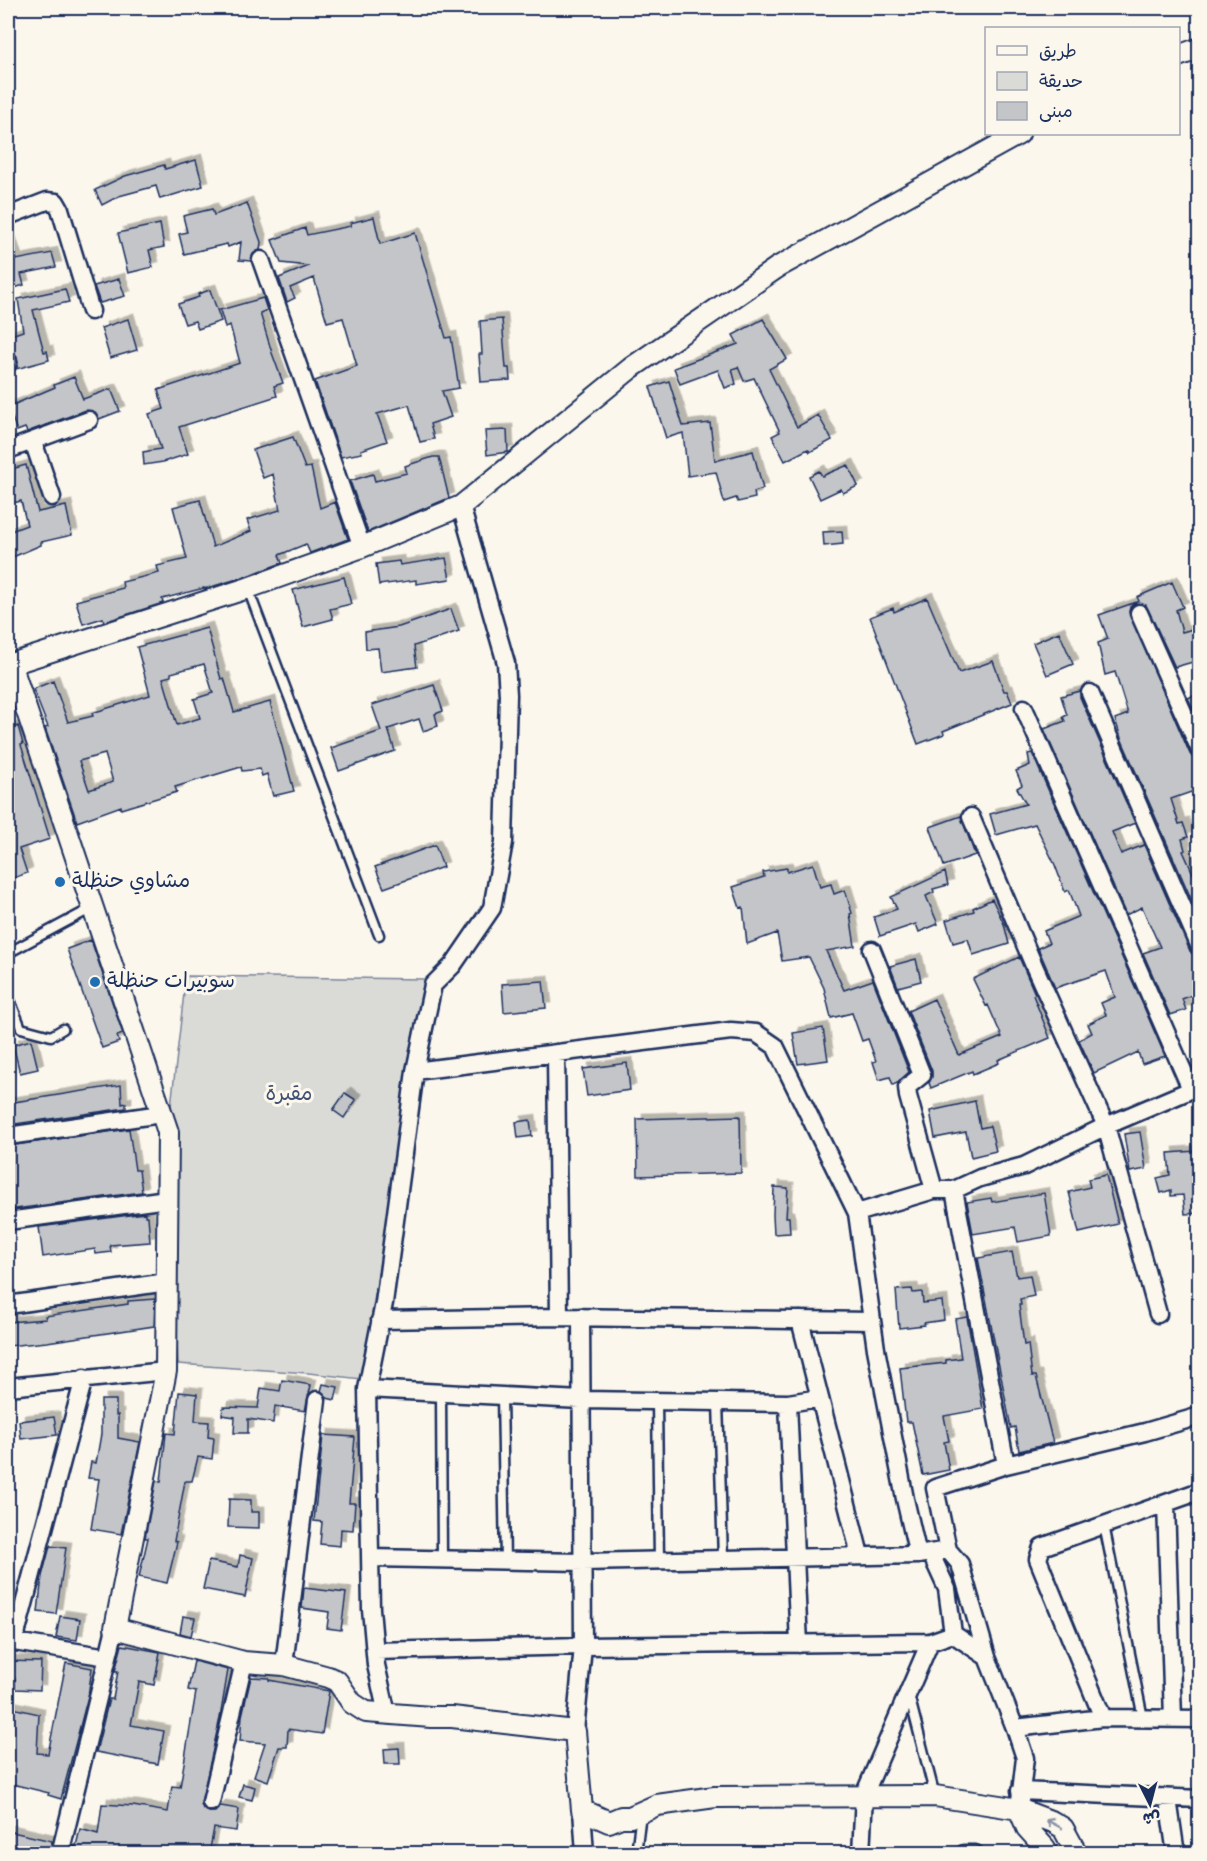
<svg xmlns="http://www.w3.org/2000/svg" width="1207" height="1861" font-family="'Indie Flower','Playpen Sans Arabic',sans-serif">
<defs>
<filter id="shadow"><feDropShadow dx="5.5" dy="-5.5" stdDeviation="0" flood-color="#0004"/></filter>
</defs>
<rect width="100%" height="100%" fill="#fbf7ec"/>
<filter id="ink" filterUnits="userSpaceOnUse"><feTurbulence type="fractalNoise" baseFrequency=".0167" numOctaves="2"/><feDisplacementMap in="SourceGraphic" scale="12" xChannelSelector="R" yChannelSelector="G"/><feConvolveMatrix kernelMatrix="1 2 1 2 8 2 1 2 1" color-interpolation-filters="sRGB"/></filter>
<g filter="url(#ink)">
<path fill="#dadad7" stroke="#7a849a" stroke-width="1.5" d="M186,976L424,979L362,1379L308,1373L178,1364L168,1132Z"/>
<path fill="#c3c5c9" stroke="#1b2f5e" stroke-width="1.5" fill-rule="evenodd" filter="url(#shadow)" d="M196,160L203,186L160,199L156,186L119,196L102,205L95,190L125,176L164,165L165,169Z
M247,203L261,242L260,250L253,254L251,261L239,260L241,242L228,247L227,244L184,254L179,234L187,232L183,216L212,209L214,215Z
M374,217L380,244L415,233L446,338L451,337L459,388L442,391L451,417L430,424L434,439L420,442L409,405L377,414L387,441L361,450L362,453L341,457L315,381L357,366L343,318L327,322L314,278L290,288L295,298L287,302L279,278L309,266L281,263L272,240L305,228L307,235L351,226L350,223Z
M160,224L164,247L149,250L153,267L128,273L118,233Z
M8,241H10L16,260L52,253L56,267L21,274L24,285L8,290Z
M119,279L125,296L100,303L94,286Z
M65,289L69,302L33,310L44,352L47,351L49,360L16,369L18,363L17,357L12,352L8,336L23,331L18,299Z
M210,290L221,321L198,329L195,321L185,324L178,304L199,297L198,294Z
M263,298L267,310L260,313L272,353L283,383L274,386L277,396L179,427L188,454L163,462L144,465L143,452L161,449L149,414L164,409L158,390L240,363L230,325L225,327L220,310Z
M128,319L137,350L110,358L101,328Z
M502,319L506,368H509L510,380L481,382L479,354H482L480,321Z
M763,319L787,359L769,369L797,427L818,415L832,440L810,452L808,449L785,461L772,436L780,432L754,378L744,381L738,367L732,369L736,384L725,388L718,370L680,384L674,368L738,344L733,335Z
M74,377L83,399L111,389L120,411L99,419L95,412L86,410L27,432L25,428L17,431L8,407L55,387L54,385Z
M669,381L683,426L710,423L715,461L753,451L763,489L754,492L755,498L738,502L736,498L724,502L716,472L688,476L683,433L666,438L650,387Z
M507,430L508,452L487,455L485,431Z
M293,437L305,468L311,467L320,508L335,502L348,539L310,553L306,544L279,555L282,563L244,577L204,589V588L162,599L163,603L104,622L103,618L83,624L76,601L123,588L122,582L159,573L157,566L187,559L173,507L200,500L213,547L251,531L247,520L280,510L273,474L263,478L253,450Z
M433,457H439L449,498L368,532L350,481L373,474L375,481L407,473L405,466Z
M26,465L38,512L66,506L72,535L41,542V545L8,559V532L27,525L21,501L13,503L8,483V470Z
M848,465L858,486L843,493L841,489L820,499L809,476L819,471L822,476Z
M842,531L843,544L824,546L823,532Z
M446,558L450,579L416,584V580L379,585L376,564L399,561L400,565Z
M344,577L351,604L330,609L333,619L303,627L293,590Z
M1172,582L1183,607L1176,610L1182,632L1200,627V660L1175,667L1146,605L1135,603L1130,607L1129,612L1190,754L1194,759L1200,760V789L1171,799L1179,824L1183,823L1188,837L1182,839L1185,850L1183,851L1200,889V919L1121,738L1115,719L1128,714L1115,672L1105,675L1098,643L1108,639L1099,615L1139,601L1137,597Z
M927,598L959,673L993,661L1004,691H1007L1012,703L943,731L944,734L918,744L870,617L893,608L894,612Z
M451,609L459,631L414,646L417,667L381,672L378,648L366,649L365,632L399,627Z
M207,628L221,679L224,678L234,712L270,702L294,791L273,796L267,774L262,776L260,769L242,771L241,767L175,787L177,792L121,809V806L77,822L45,728L48,727L33,689L53,681L68,722L93,716L92,713L150,695L137,647ZM204,664L213,693L194,699L200,718L177,725L163,678L171,676V673ZM105,754L113,782L89,790L79,761Z
M1059,632L1073,664L1047,675L1033,643Z
M434,685L443,711L435,714L438,726L423,731L419,719L388,729L395,751L339,771L331,748L381,731L372,705Z
M1080,691V697L1135,823L1112,832L1121,854L1144,845L1190,951L1194,956L1200,957V992L1182,999L1186,1010L1170,1015L1143,953L1160,947L1142,907L1126,915L1044,729L1065,721L1063,717L1067,715L1061,696Z
M1200,693V723L1188,698Z
M18,726L23,744L21,745L50,839L19,849L27,873L8,880V729Z
M1032,753L1140,998L1165,1056L1142,1064L1138,1052L1094,1073L1079,1040L1092,1033L1088,1024L1106,1015L1101,1003L1115,997L1106,971L1055,988L1045,964L1038,948L1049,943L1044,931L1079,916L1069,890L1065,892L1055,865L1035,824L996,835L990,814L1026,804L1017,788L1022,785L1016,771L1030,765L1028,754Z
M961,816L975,855L944,866L930,827Z
M435,845L443,867L384,888L375,867Z
M813,864L820,887L831,884L834,894L845,890L852,913L850,914L855,946L826,951L844,990L873,980L909,1072L897,1083L893,1085L890,1077L879,1080L873,1062L876,1061L868,1039L862,1041L852,1013L831,1018L824,988L809,957L782,961L777,933L747,944L743,907L740,908L733,887L764,877L763,872L787,868V872Z
M945,872L948,885L933,889L934,892L926,896L938,924L919,932L916,924L880,936L874,917L897,909L891,897Z
M992,899L1004,924L1009,944L973,955L968,939L953,943L946,920L974,911L973,908Z
M91,940L123,1034L117,1036L119,1042L102,1048L67,949Z
M1019,957L1035,994L1033,995L1050,1038L998,1060L999,1063L973,1074L972,1071L931,1088L929,1083L932,1077V1071L908,1011L934,999L959,1055L1002,1037L988,1005L986,1006L973,979Z
M916,959L921,981L898,987L890,966Z
M543,981L546,1008L504,1012L502,984Z
M823,1028L828,1060L798,1064L793,1033Z
M31,1040L38,1069L20,1073L13,1045Z
M627,1063L630,1090L587,1096L583,1069Z
M121,1085L122,1104L126,1103V1108L8,1125V1103Z
M345,1093L356,1100L344,1118L333,1110Z
M975,1101L980,1128L990,1126L996,1151L971,1157L966,1132L935,1138L930,1111Z
M740,1116L741,1173L638,1176L637,1119Z
M530,1120L532,1136L518,1138L516,1122Z
M129,1129L135,1170H139L142,1192L8,1210V1146Z
M1140,1132L1146,1169L1130,1172L1124,1134Z
M1196,1151L1200,1213L1185,1214L1183,1195L1171,1196V1190L1161,1193L1157,1178L1170,1175L1168,1153Z
M1106,1175L1118,1224L1079,1233L1069,1192L1090,1187L1088,1179Z
M774,1187L788,1188L786,1217H789L790,1233L774,1234L773,1215Z
M1044,1193L1051,1236L1018,1242L1015,1227L973,1234L967,1202L991,1198L992,1202Z
M145,1213V1216H148L150,1242L110,1245L111,1252L96,1254L95,1249L43,1257L39,1227Z
M1012,1252L1017,1277L1030,1275L1034,1296L1020,1299L1021,1305H1019L1024,1345L1028,1344L1032,1376H1036L1053,1443L1019,1451L1015,1427L1011,1428L978,1258Z
M912,1289L913,1293L922,1292L923,1303L942,1301L944,1320L924,1323V1325L899,1328L896,1290Z
M155,1299L154,1326L47,1342L8,1346V1322L46,1319L45,1316L128,1304V1301Z
M967,1317L983,1409L944,1416L949,1441L944,1442L949,1470L923,1475L912,1422H906L900,1368L946,1363V1360L961,1358L955,1319Z
M282,1380L311,1385L305,1411L275,1406L273,1423L248,1419V1433H234L235,1417L222,1415L223,1407L258,1408L261,1388L280,1391Z
M323,1384L338,1387L335,1400L327,1398L321,1391Z
M179,1392L197,1394L195,1421L209,1422L208,1437L214,1438L212,1459L198,1457L192,1481H185L174,1541L177,1542L167,1583L139,1577L148,1538H145L156,1481L161,1482L166,1433L175,1434Z
M101,1400H116V1415H118V1438L140,1442L121,1534L91,1529L99,1479L88,1478L91,1462L96,1463L101,1434Z
M54,1417L57,1435L21,1439L19,1421Z
M323,1435L355,1437L349,1503H355L353,1530L341,1529L340,1546L320,1544L322,1522L314,1521Z
M229,1499L251,1500V1512H259V1528L228,1527Z
M50,1546L66,1548L56,1614L38,1612L42,1576Z
M240,1555L253,1558L245,1597L203,1589L209,1561L238,1567Z
M304,1588L346,1593L341,1630L327,1628L329,1612L302,1608Z
M60,1616L80,1619L77,1640L56,1637Z
M183,1616L195,1618L191,1636L180,1633Z
M122,1645L160,1652L154,1685L139,1682L131,1725L164,1731L158,1764L96,1752L109,1699H113L118,1671H115Z
M8,1661L41,1662L40,1690L15,1689V1678H8Z
M194,1661L228,1670L220,1718L201,1804L203,1809L209,1812H215L221,1806L239,1809L236,1831L214,1828L209,1854H71L73,1845L76,1846L80,1829L98,1834L102,1804L133,1806L168,1812L172,1786L180,1787L196,1692L188,1690Z
M66,1663L92,1668L88,1696L61,1799L48,1795L49,1793L8,1783V1707L39,1714L37,1753L48,1754Z
M251,1677L269,1678V1680L329,1691L322,1734L288,1729L287,1747H279L268,1781L254,1776L265,1743L240,1741L242,1716Z
M399,1748L400,1764H385L384,1749Z
M243,1784L255,1787L252,1800L239,1797Z
M8,1831L52,1841L50,1854H8Z"/>
<g fill="none" stroke-linecap="round" stroke-linejoin="round">
<g stroke="#1b2f5e" stroke-width="13">
<path id="service" d="M248,589L379,935
M8,953L92,908
M8,995L21,1028L51,1036L63,1029
M441,1393L442,1560
M502,1396L505,1561
M657,1401L659,1561
M718,1402L723,1559
M1104,1525L1143,1718
M909,1695L935,1796
M636,1854L641,1813"/>
</g>
<g stroke="#1b2f5e" stroke-width="21">
<path id="minor" d="M8,216L47,201L56,202L60,209L91,311
M261,260L362,547
M8,362V363
M33,441L52,497
M8,450L89,420
M1139,613L1200,750
M1090,693L1200,947
M1024,708C1079,835 1136,962 1191,1089
M971,817L1035,968L1106,1126L1158,1314
M872,950L922,1075L907,1087L908,1096L934,1190
M556,1053L559,1317
M415,1071L433,985L453,965L492,908L504,842L508,695L506,663L461,506
M8,1136L161,1114
M954,1190L1006,1465
M857,1213L934,1190H954L980,1178L1024,1166L1106,1126L1200,1086
M8,1221L167,1199
M8,1305L167,1282
M380,1320L559,1317L872,1321
M800,1320L860,1555
M8,1387L166,1371
M367,1389L581,1400L788,1403L820,1398
M788,1403L799,1644
M1166,1503L1173,1719
M370,1558L583,1562L918,1555L948,1550
M953,1634L987,1657L1015,1728L1025,1758L1019,1809
M8,1641L108,1657
M14,1642L84,1378
M375,1651L583,1646L930,1642
M987,1657L960,1564L948,1550L935,1488L1006,1465L1145,1432L1200,1416
M284,1665L317,1400
M387,1714L376,1665L371,1609L367,1389L384,1303L415,1071L731,1031L756,1033L775,1046L857,1213L876,1349L905,1499L918,1555
M1103,1718L1038,1559L1042,1547L1200,1491
M1015,1728L1103,1718L1200,1719
M575,1731L583,1646L581,1317
M1020,1791L1200,1799
M1168,1799L1175,1847L1179,1854
M211,1802L244,1662
M582,1810L585,1854
M60,1854L115,1628
M861,1854L864,1795L930,1642L953,1634L947,1589L931,1554
M964,1854H975"/>
</g>
<g stroke="#1b2f5e" stroke-width="24">
<path id="tertiary" d="M1178,56L1200,48
M11,664L168,1132L166,1371L115,1628L244,1662L284,1665L328,1677L337,1681L352,1703L366,1712L431,1717H452L575,1731L582,1810L609,1822L621,1817H630L657,1805L715,1797L935,1796L1019,1809L1053,1822L1063,1828L1077,1854
M8,665L248,588L362,547L461,506L631,368L778,267L1019,134
M1019,1809L1027,1828L1045,1848L1046,1854"/>
</g>
<use href="#service" stroke="#fbf7ec" stroke-width="8"/>
<use href="#minor" stroke="#fbf7ec" stroke-width="16"/>
<use href="#tertiary" stroke="#fbf7ec" stroke-width="20"/>
</g>
<defs><path id="oneway-shaft" d="M-6 0H5M1.5-3L5.5 0L1.5 3" fill="none" stroke-width="1.6" stroke-linecap="round" stroke-linejoin="round" transform="scale(1.5)"/></defs>
<use stroke="#8b93a5" href="#oneway-shaft" transform="translate(1054 1824) rotate(-152)"/>
</g>
<g fill="#1f6fb2" stroke="#fbf7ec" stroke-width="2">
<circle cx="60" cy="882" r="6"/>
<circle cx="95" cy="982" r="6"/>
</g>
<g text-anchor="middle" dominant-baseline="central" stroke-width="6" stroke-linejoin="round" paint-order="stroke">
<g font-size="21" fill="#1b2f5e" stroke="#fbf7ec" text-anchor="start">
<text x="72" y="882">مشاوي حنظلة</text>
<text x="107" y="982">سوبيرات حنظلة</text>
</g>
<g font-size="21" fill="#415176" stroke="#fbf7ec">
<text x="289" y="1095">مقبرة</text>
</g>
</g>
<rect width="1207" height="1861" fill="none" stroke="#fbf7ec" stroke-width="30"/>
<rect x="15" y="15" width="1177" height="1831" fill="none" stroke="#1b2f5e" stroke-width="2" filter="url(#ink)"/>
<rect x="985" y="27" width="195" height="108" fill="#fbf7ec" stroke="#a1a7b3" stroke-width="1.5"/>
<rect x="997" y="46" width="30" height="9" fill="#fbf7ec" stroke="#a1a7b3" stroke-width="1.5"/>
<text x="1039" y="57" font-size="18" fill="#1b2f5e">طريق</text>
<rect x="997" y="72" width="30" height="18" fill="#dadad7" stroke="#a1a7b3" stroke-width="1.5"/>
<text x="1039" y="87" font-size="18" fill="#1b2f5e">حديقة</text>
<rect x="997" y="102" width="30" height="18" fill="#c3c5c9" stroke="#a1a7b3" stroke-width="1.5"/>
<text x="1039" y="117" font-size="18" fill="#1b2f5e">مبنى</text>
<g transform="translate(1150 1804) rotate(174)" stroke="#fbf7ec" stroke-width="4.5" paint-order="stroke">
<path d="M0-4.5L10 22L0 15L-10 22Z" fill="#1b2f5e"/>
<text y="-9" font-size="16" font-weight="bold" text-anchor="middle" fill="#1b2f5e">ش</text>
</g>
</svg>
